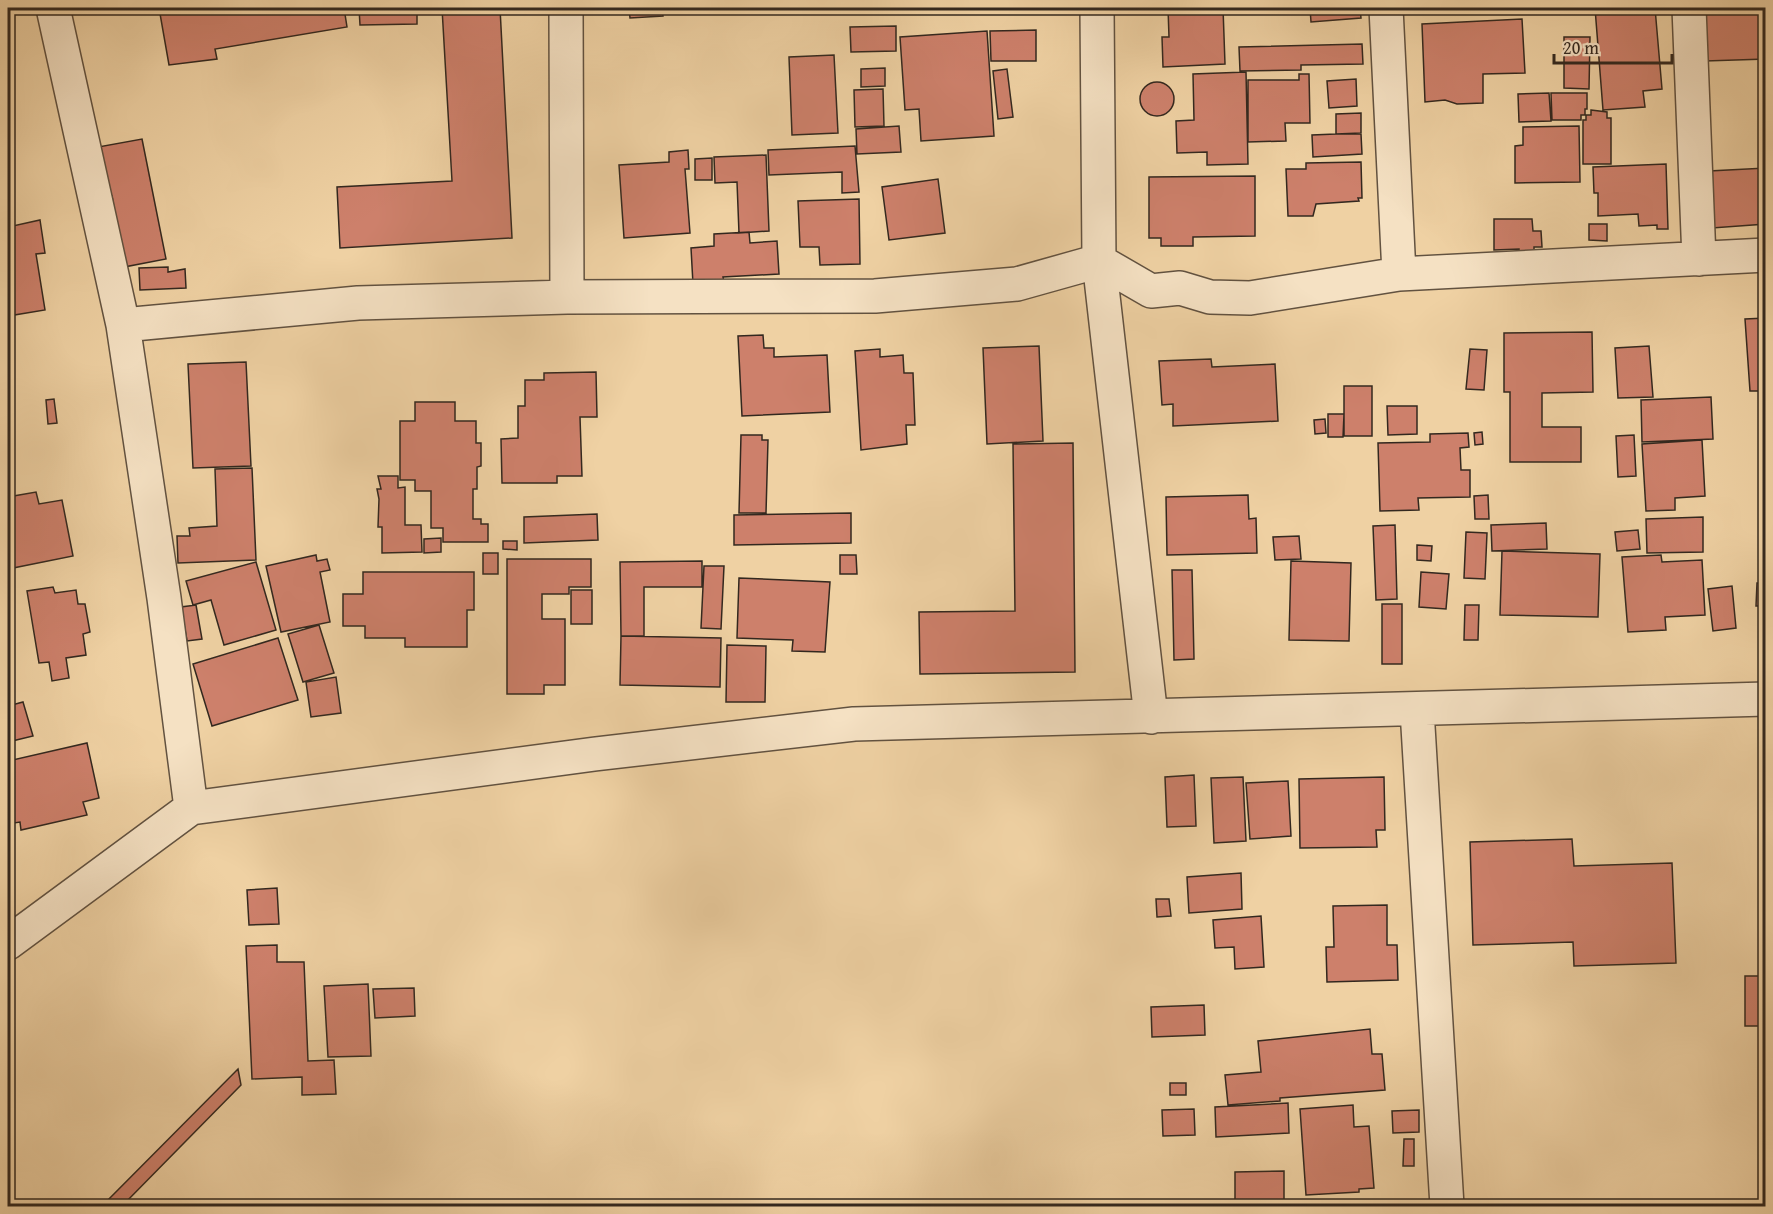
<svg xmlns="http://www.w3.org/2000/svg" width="1773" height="1214" font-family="'Gentium Book Plus',serif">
<rect width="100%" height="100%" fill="#efd1a3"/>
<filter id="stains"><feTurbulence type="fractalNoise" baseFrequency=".00333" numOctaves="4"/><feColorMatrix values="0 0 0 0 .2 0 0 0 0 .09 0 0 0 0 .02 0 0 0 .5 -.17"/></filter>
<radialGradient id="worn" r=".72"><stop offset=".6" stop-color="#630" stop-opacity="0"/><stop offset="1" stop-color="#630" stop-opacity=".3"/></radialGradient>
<path fill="#cd806b" stroke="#33281f" stroke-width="1.5" d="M159,8H344L347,27L215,49L217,59L169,65Z
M159,8H344L347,27L215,49L217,59L169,65Z
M359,8H417V24L360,25Z
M442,8H500L512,238L340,248L337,187L452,181Z
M629,8H662L663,16L630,18Z
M1168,8H1223L1225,64L1163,67L1162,37H1169Z
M1310,8H1360L1361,18L1311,22Z
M1595,8H1655L1662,89L1643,91L1645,107L1603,110Z
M1706,8H1766V59L1705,61Z
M1522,19L1525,73L1483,74V103L1457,104L1445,100L1425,102L1422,24Z
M896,26V51L851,52L850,27Z
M1036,30V61H991L990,31Z
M987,31L994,136L921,141L919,109L905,110L900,37Z
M1564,37H1590L1589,89L1564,88Z
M1362,44L1363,64L1301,65V70L1240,71L1239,47Z
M834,55L838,133L792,135L789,57Z
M885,68V86L861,87V69Z
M1007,69L1013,117L998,119L993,71Z
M1246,72L1248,164L1207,165V152L1177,153L1176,121L1194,120L1193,74Z
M1299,74H1309L1310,123H1285L1286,141L1248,142V80H1299Z
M1356,79L1357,106L1329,108L1327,81Z
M1140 99a17 17 0 1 1 34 0a17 17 0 1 1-34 0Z
M883,89L884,126L855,127L854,90Z
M1549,93L1551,121L1519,122L1518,94Z
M1551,93H1587V109H1585V115H1581V120H1552Z
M1591,110L1607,112V118H1611V164H1583V120H1586V115H1591Z
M1361,113V133L1336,134V114Z
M899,126L901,152L857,154L856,129Z
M1579,126L1580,182L1515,183V146L1523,145V127Z
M1336,134H1361L1362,154L1313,157L1312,135Z
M142,139L166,259L124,267L112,196L108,197L98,147Z
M855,146L859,192L842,193V172L769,175L768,150Z
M688,150L689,169H685L690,233L624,238L619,165L669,162V152Z
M766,155L769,231L739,233L737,182L715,183L714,157Z
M712,158V180H695V159Z
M1361,162L1362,198H1358L1359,201L1316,204L1313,216H1288L1286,169H1306V163Z
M1666,164L1668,229H1657V225L1639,226L1638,214L1598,216V193H1594L1593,167Z
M1766,168V224L1712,228L1709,171Z
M1255,176V236L1193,237V246H1161V238H1149V177Z
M938,179L945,233L889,240L882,187Z
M859,199L860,264L820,265L819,247H800L798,201Z
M1494,219H1532L1533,231H1541L1542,247H1534V253H1519V249L1494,250Z
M40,220L45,253L36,254L45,310L8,316V227Z
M1589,224H1607V241L1589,240Z
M749,232L750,243L777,241L779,274L723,277L724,282L693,284L691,248L714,246V234Z
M168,267V272L185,269L186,288L140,290L139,268Z
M1766,318V391H1750L1745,319Z
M1592,332L1593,392L1542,393V427H1581V462H1510V392H1504V333Z
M763,335L764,348H774V357L827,355L830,412L742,416L738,336Z
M1039,346L1043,441L987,444L983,348Z
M1649,346L1653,397L1618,398L1615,348Z
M880,349V357L903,355L904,373H913L915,425H906L907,444L861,450L855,351Z
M1470,349L1487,350L1484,390L1466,389Z
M1211,359L1212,367L1275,364L1278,421L1173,426V404L1162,405L1159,361Z
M246,362L251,466L193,468L188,364Z
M596,372L597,417H580L582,476H557V483H502L501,439L518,438V406H525V380H544V373Z
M1344,386H1372V436H1344Z
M1711,397L1713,439L1642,442L1641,400Z
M54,399L57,423L48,424L46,400Z
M415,402H455V421H476V443H481V466L477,467V489H473V519H481V524H488V542H443V528H431V491H415V480H400V421H415Z
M1387,406H1417V434L1388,435Z
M1328,414H1344L1343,437H1328Z
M1325,419L1326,433L1315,434L1314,420Z
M1482,432L1483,444L1475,445L1474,433Z
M1468,433L1469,447L1460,448L1461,470H1470V497L1418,498L1419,510L1380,511L1378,443L1430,442V434Z
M741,435H762V440H768L766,513H739Z
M1634,435L1636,476L1618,477L1616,436Z
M1702,440L1705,496L1675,498V510L1646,511L1642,444Z
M1073,443L1075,672L920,674L919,612L1015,611L1013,444Z
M252,468L256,560L178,563L177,536H190L189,528L217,526L215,469Z
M378,476H398V488L405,487V525H421L422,552L382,553V527H378L379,499L377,489H381Z
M36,492L39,504L62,500L73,556L8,569V497Z
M1248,495L1249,519L1256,518L1257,553L1167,555L1166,497Z
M1488,495L1489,519H1475L1474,496Z
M851,513V543L734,545V515Z
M597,514L598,540L524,543V517Z
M1703,517V552L1647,553L1646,519Z
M1546,523L1547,549L1492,551L1491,525Z
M1395,525L1397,599L1376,600L1373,526Z
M1638,530L1640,549L1617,551L1615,532Z
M1466,532L1487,533L1485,579L1464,578Z
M1299,536L1301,559L1275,560L1273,537Z
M441,538V552L424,553V539Z
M503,541H517V550L503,549Z
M1417,545L1432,546L1431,561L1417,560Z
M1502,551L1600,554L1598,617L1500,615Z
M483,553H498V574H483Z
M316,555L317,561L327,559L330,570L320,572L330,622L281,632L266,566Z
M840,555H856L857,574H840Z
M1661,555L1662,562L1702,560L1705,615L1665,617L1666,630L1628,632L1622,557Z
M507,559H591V587H569V594H542V619H565V685H544V694H507Z
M702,561V587H644V636H621L620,562Z
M1291,561L1351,563L1349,641L1289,640Z
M256,562L276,630L224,645L211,600L193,605L186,581Z
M704,566H724L721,629L701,628Z
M1172,570H1192L1194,659L1174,660Z
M363,572H474V610H467V647H405V638H365V626H343V594H363Z
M1421,572L1449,574L1446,609L1419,607Z
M739,578L830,582L825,652L792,651L793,640L737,638Z
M1757,583L1766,584V606H1756Z
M1732,586L1736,628L1713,631L1708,589Z
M53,587L55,593L76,590L78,604H85L90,632L83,634L86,655L66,658L69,678L52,681L49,662L39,663L27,591Z
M571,590H592V624H571Z
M1382,604H1402V664H1382Z
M196,605L202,639L187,641L181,607Z
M1465,605H1479L1478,640H1464Z
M319,625L334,673L303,682L288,634Z
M621,636L721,638L720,687L620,685Z
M278,638L298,700L212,726L193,664Z
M727,645L766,646L765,702H726Z
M336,677L341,713L311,717L306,682Z
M23,702L33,736L8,742V706Z
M87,743L99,798L83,802L87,815L21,830L20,822L14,823L10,809H8V761Z
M1194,775L1196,826L1167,827L1165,777Z
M1243,777L1246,841L1214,843L1211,778Z
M1384,777L1385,830H1376L1377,847L1300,848L1299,779Z
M1288,781L1291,836L1250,839L1246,783Z
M1572,839L1574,866L1672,863L1676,963L1574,966L1573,942L1473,945L1470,842Z
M1241,873L1242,909L1189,913L1187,877Z
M277,888L279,924L249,925L247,890Z
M1156,899H1169L1171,916L1157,917Z
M1387,905V945H1397L1398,980L1327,982L1326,947H1334L1333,906Z
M1261,916L1264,967L1235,969L1234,947L1215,948L1213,920Z
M277,945V962H304L308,1061L334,1060L336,1094L302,1095V1077L252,1079L246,946Z
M1745,976H1766V1026H1745Z
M368,984L371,1056L328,1057L324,986Z
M414,988L415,1016L375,1018L373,989Z
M1204,1005L1205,1035L1152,1037L1151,1007Z
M1370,1029L1372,1054H1382L1385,1090L1280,1098V1101L1228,1105L1225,1075L1261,1072L1258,1041Z
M238,1069L241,1085L122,1206H102Z
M1170,1083H1186V1095H1170Z
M1288,1103L1289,1133L1216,1137L1215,1107Z
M1353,1105L1354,1127L1369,1126L1374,1188L1359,1189V1192L1306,1195L1300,1109Z
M1194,1109L1195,1135L1163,1136L1162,1110Z
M1419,1110V1132L1393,1133L1392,1111Z
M1404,1139H1414V1166H1403Z
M1284,1171V1201L1235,1202V1172Z"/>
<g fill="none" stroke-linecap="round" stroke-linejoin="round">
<g stroke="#625240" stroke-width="36">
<path id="minor" d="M53,8L123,325L164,598L191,808
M566,8L567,297
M1097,8L1099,261L1151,717
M1386,8L1399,274
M1689,8L1699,259
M123,325L358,303L567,297L875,296L1017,284L1099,261L1151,291L1180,288L1210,297L1250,298L1399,274L1766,255
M1417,710L1447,1206
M8,943L191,808L595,754L854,724L1766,699"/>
</g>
<use href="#minor" stroke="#f5e1c3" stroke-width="33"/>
</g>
<rect width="1773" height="1214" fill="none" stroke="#efd1a3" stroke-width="30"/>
<rect x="9" y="9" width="1755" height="1196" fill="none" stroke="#33281f" stroke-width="3"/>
<rect x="15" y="15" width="1743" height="1184" fill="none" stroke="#33281f" stroke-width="1.5"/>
<path d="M1554 54v9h118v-9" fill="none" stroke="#33281f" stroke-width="3"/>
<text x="1563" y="54" font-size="18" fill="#33281f" stroke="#f5e1c3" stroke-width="4.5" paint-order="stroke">20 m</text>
<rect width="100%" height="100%" filter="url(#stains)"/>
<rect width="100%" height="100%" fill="url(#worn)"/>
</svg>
